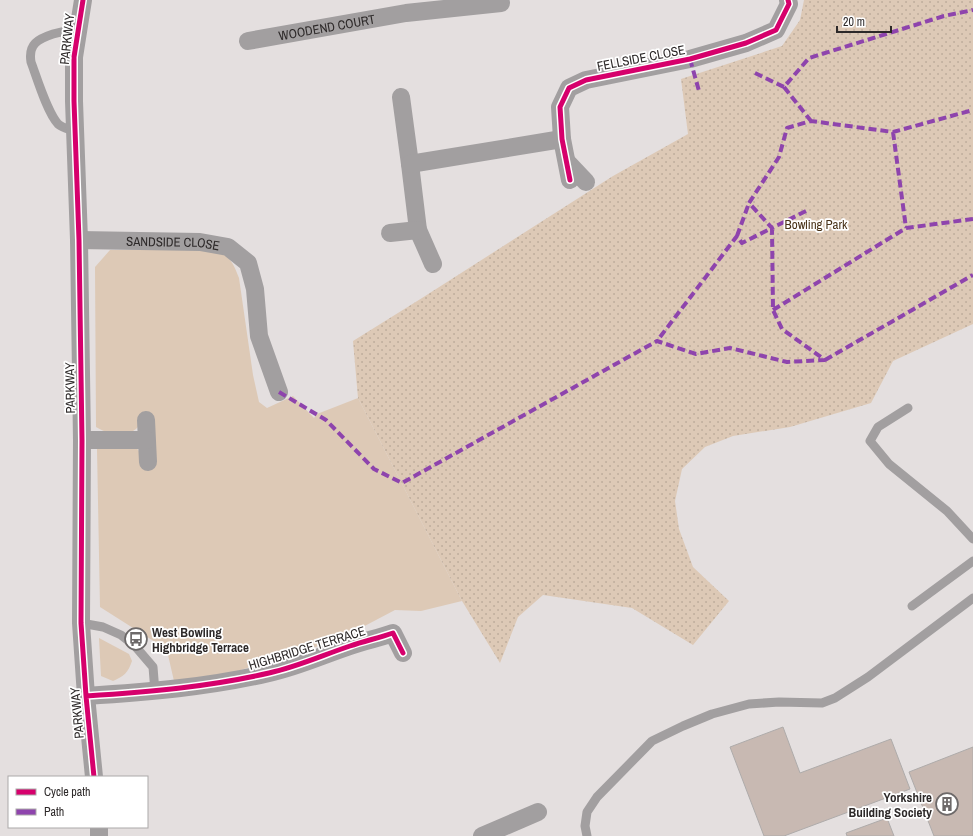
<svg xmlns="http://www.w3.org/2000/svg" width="973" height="836" font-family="'Archivo Narrow',sans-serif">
<defs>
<pattern id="park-dots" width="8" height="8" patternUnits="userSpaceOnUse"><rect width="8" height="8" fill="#ddc9b6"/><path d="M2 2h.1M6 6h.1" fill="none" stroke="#bead9c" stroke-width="1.8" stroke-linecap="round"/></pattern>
</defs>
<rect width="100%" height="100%" fill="#e4dfdf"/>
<path fill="#ddc9b6" d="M110,250H210C229,254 232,260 239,278L253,375L259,402L267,408L293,396L314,418L317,414L358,398L462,601L421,611L395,610L338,640L234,672L174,681L168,655L163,647L100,607L97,449L105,443L135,446L142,455L146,412C143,417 140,426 136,429C124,439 108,434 96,427L95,267Z
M99,638L129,654L132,661C128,673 124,676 113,681L101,676Z"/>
<path fill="url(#park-dots)" d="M804,0H973V324L893,361L871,403L790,427L733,436L705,447L682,469L675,501L679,529L693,567L729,601L693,645L632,608L543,595L518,617L500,663L462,601L358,398L353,341L422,298L613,176L688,134L681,79L782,46L800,20Z"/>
<path fill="#c8b9b2" stroke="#aeabaa" d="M783,727L800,773L891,739L910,789L784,836H764L730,747Z
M973,747V836H934L909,772Z
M887,818L894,836H847L846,833Z"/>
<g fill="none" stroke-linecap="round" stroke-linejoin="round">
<path stroke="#a29fa0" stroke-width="9" d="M75,131C69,129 62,128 58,124C47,112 37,78 31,62C28,44 38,39 53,34C62,31 68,30 78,31
M908,408L878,427L870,441L889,464L947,511L973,539
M912,606L973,561
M81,623L103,627L121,635L135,646L153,667L155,692
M587,836L585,826L587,812L597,797L652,741L683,726L712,714L749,704L779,702L822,703L835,698L868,677L973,598"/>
<g stroke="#a29fa0" stroke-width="18">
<path d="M83,0L74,57V101L79,240L82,440L81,623L86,696L94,777"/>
<path id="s1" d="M248,41L406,13L501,3"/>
<path d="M401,97L410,164L418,230L433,264"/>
<path d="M568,163L586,182"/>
<path d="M410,164L562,139"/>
<path d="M570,180L562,139L560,107L569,88L586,80L690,59L746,43L776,30L789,4L788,0"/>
<path d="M390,233L418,230"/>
<path id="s2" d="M79,240L200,242L228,247L248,263L255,289L259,336L279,392"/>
<path d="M146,420L148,462"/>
<path d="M82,440H146"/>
<path d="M86,696C148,692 209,687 269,673C297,667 323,655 350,646C364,641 379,638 393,633L403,653"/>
<path d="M99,827V836"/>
<path d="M482,836L538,812"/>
</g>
<path stroke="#8e44ad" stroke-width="4" stroke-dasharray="8 4" stroke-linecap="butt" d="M690,59L699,91
M755,73L784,87L809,58L944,16L973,10
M784,87L811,121
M893,132L906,228
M806,211L772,228L749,203L779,157L787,128L811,121L893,132L973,110
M737,236L749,203
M773,310L906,228L973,219
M825,360L973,275
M279,392L326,420L374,469L402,483L657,341L696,354L730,348L787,362L825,360L782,329L773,310L772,228L742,243L737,236L657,341"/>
<g stroke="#fff" stroke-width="8">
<path id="cycleway" d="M83,0L74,57V101L79,240L82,440L81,623L86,696L94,777
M570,180L562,139L560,107L569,88L586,80L690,59L746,43L776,30L789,4L788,0
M86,696C148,692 209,687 269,673C297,667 323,655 350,646C364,641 379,638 393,633L403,653"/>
</g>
<use href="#cycleway" stroke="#d6006c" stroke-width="5"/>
</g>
<defs>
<g id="bus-ring" transform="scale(1.15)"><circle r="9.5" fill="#fff" stroke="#6d6969" stroke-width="1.5"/><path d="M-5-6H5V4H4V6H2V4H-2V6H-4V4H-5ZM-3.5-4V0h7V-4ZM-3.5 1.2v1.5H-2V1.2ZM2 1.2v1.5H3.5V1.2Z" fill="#6d6969"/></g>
<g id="building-ring" transform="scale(1.15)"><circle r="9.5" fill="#fff" stroke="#6d6969" stroke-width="1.5"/><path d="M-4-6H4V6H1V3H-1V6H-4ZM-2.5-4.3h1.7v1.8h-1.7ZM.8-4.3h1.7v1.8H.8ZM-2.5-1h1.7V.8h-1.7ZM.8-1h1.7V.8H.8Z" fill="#6d6969"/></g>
</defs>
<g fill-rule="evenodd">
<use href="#bus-ring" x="136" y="639"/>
<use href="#building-ring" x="947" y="804"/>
</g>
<g text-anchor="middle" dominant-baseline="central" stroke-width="3.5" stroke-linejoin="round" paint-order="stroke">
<g font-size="13" fill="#2d2929" stroke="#fff">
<text stroke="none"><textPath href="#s1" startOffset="80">WOODEND COURT</textPath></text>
<text transform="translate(67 39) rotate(-84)">PARKWAY</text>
<text transform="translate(641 58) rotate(-11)">FELLSIDE CLOSE</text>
<text stroke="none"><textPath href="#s2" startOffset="94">SANDSIDE CLOSE</textPath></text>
<text transform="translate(70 388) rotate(-91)">PARKWAY</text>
<text transform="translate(307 648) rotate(-17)">HIGHBRIDGE TERRACE</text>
<text transform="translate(77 713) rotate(-95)">PARKWAY</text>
</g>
<g font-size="13" fill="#493218" stroke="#fff">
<text x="816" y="224">Bowling Park</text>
</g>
<g font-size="13" font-weight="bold" fill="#2d2929" stroke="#fff" text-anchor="start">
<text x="152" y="632">West Bowling<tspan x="152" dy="15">Highbridge Terrace</tspan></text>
<text x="932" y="797" text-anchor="end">Yorkshire<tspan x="932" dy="15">Building Society</tspan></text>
</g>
</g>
<rect x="8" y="776" width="140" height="52" fill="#ffffff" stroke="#aba9a9"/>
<rect x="16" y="789" width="20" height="6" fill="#d6006c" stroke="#aba9a9"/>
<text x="44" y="796" font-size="12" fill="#2d2929">Cycle path</text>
<rect x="16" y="809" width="20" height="6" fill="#8e44ad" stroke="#aba9a9"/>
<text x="44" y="816" font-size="12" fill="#2d2929">Path</text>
<path d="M837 26v6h54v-6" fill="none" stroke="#2d2929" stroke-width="2"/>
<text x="843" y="26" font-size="12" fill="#2d2929" stroke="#ffffff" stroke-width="3" paint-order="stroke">20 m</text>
</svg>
